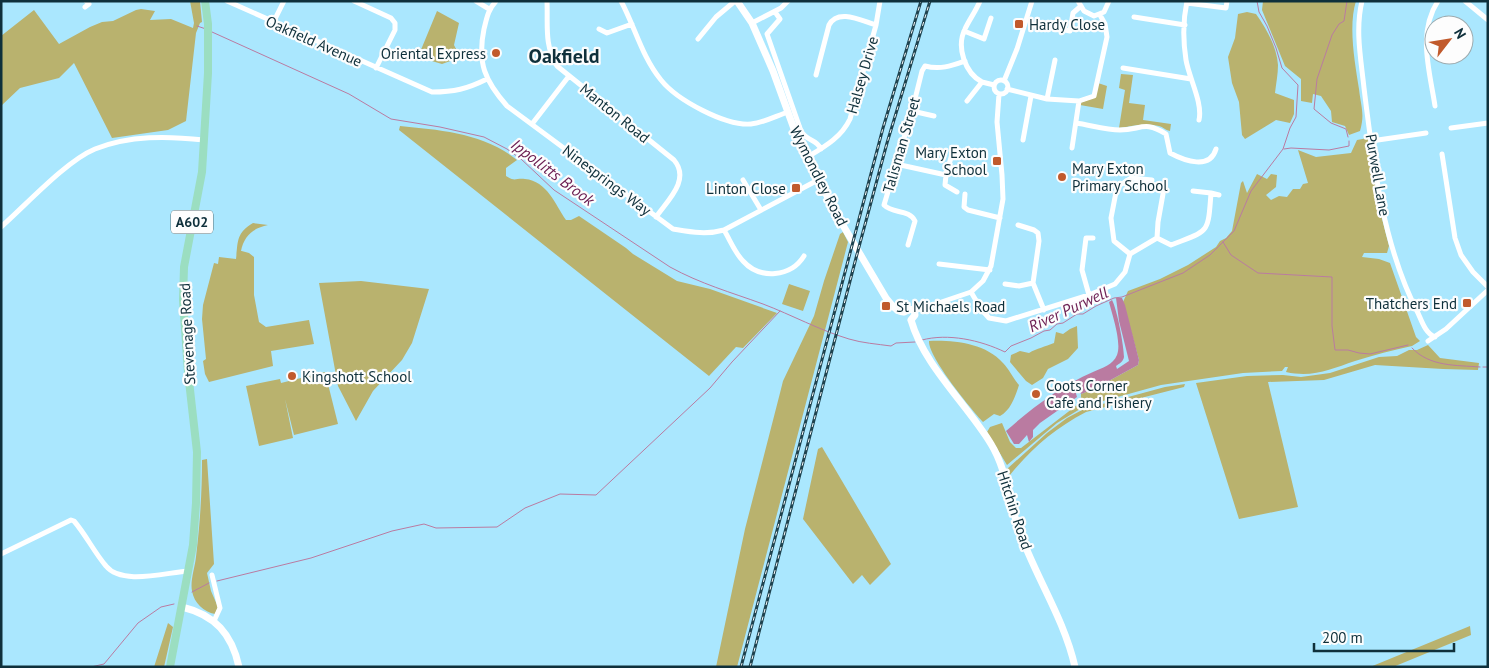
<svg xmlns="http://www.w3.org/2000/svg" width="1489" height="668" font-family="'PT Sans',sans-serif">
<rect width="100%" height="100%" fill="#aae7fe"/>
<path fill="#b9b26e" d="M190,1H200L202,22L200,23L196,33L186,121L168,130L112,138L74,63L59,78L20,88L1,106V36L34,10L59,44L90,27L102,22L113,21L136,10L141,9L155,11L150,20L171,19L193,28L194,23Z
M1263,1H1356C1348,26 1355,64 1359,89C1361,107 1365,114 1360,131L1349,135L1345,126L1332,122L1331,111L1321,96L1313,94L1312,103L1301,101V79L1285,66L1262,10Z
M437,11L459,23L454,45L457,51L456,59L442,64L418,57Z
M1247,12L1256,14C1266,28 1277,47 1278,65C1278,74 1276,84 1275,93L1294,100V114L1290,123L1276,120L1245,139L1242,135L1239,102L1232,83L1228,57L1235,38L1238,14Z
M1121,74L1133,75L1129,103L1145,105L1143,120L1171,124L1170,131C1165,130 1163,127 1159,126C1146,123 1132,126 1119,128L1125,90L1119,88Z
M1098,83L1107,86L1103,109L1080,105V103L1095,97Z
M400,126C440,130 484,133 517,160L506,168V176C515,182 515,178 525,179C547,181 555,204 566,220H571L579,216L626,248L633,254L677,281L710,289L777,313L743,348L736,347L709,376L399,130Z
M1368,138L1378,203L1389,246L1387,253H1364L1362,257L1379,259L1390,263L1416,337L1420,341L1412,346C1393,350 1374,355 1355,361C1331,369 1313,378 1286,372L1288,367H1285L1282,371L1243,373L1161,385L1085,406L1057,423L1007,465L987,432L990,427L1002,423L1010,442L1016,448H1021L1081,402V394L1094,389L1138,365L1139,360L1123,302L1128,291L1160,279L1188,265L1216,247L1220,241L1226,238L1232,231L1241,183L1243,181L1247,193L1257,174L1267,179L1271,174L1277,175L1276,187L1266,195L1271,200L1279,196L1287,197L1293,189H1300L1303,184L1308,183L1298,150L1316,157L1351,153L1357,140Z
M253,223L268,225C253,228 244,236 241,251L238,250L249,253L254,257V295L259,322L266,327L309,320L314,344L271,351L273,366L209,382L205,374L203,361L206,359L202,319L203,305L214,263L218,264L219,257L236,259C238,242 236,233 253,223Z
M843,232L848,242L737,667H716L745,529L780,393L783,381L814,316L824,281L840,234Z
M361,281L429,289L412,343L402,360L373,391L356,421L338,386L319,283Z
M789,284L810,291L803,311L782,304Z
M1077,326L1078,348L1068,359L1048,369L1043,378L1032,385L1026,381L1010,362L1011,355L1020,351L1029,353C1037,348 1045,347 1054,343L1056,332L1063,334L1070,329Z
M929,341C954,340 985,343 1003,363C1009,369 1013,378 1019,385C1015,397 1011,410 1000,416L994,414L983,422C971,409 928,357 929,341Z
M1428,345L1440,358L1479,363L1478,370L1443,369L1375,365L1324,380L1268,382L1298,507L1239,519L1196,383L1247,376L1283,375L1301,377L1330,373L1379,357L1397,356L1409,350H1417Z
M325,372L338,424L294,435L285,399L293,438L259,446L246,386L280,379L281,383Z
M1185,384L1184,387L1086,412C1054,429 1033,447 1010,475L1007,469L1047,433L1067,418L1084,409L1165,387Z
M822,447L891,564L870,585L862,575L853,584L803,519L818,449Z
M207,459L214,564L207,573L211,591L218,607L215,614C204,612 194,603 192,591C190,581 195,567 196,557C200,524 202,493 202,460Z
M168,623L173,627L164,667H154Z
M1470,626L1471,635L1393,667H1370Z"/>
<path fill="#ba7ba1" d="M1116,298H1122L1125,305L1139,360L1138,365L1094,389L1081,394L1079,389L1075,390L1077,397L1040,423L1033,430V437L1029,442L1027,435L1019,444H1014L1006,431C1032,408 1061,386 1093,372C1102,368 1113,365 1117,355C1122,343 1112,314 1109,302L1112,300C1117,309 1124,346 1124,357C1123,362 1120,363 1116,366L1117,369L1129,361L1119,321Z"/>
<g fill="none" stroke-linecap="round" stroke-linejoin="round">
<path stroke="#ba7ba1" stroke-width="1" d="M1347,1L1344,21L1339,24L1332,35L1317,79L1314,109L1331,123L1346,129L1348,137
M197,26L206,29
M212,32L349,94L391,119L440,127L484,137L507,149L521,159L554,190L670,267C701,284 730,292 763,304C792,315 819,330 849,339C862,343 877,344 891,346L896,343L915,342
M1284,149L1291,148L1329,150L1349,146V141
M1223,242L1231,255L1258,273L1332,277V326L1335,350H1348L1359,353L1370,354L1408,345
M922,340C948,333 980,340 1005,352L1011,346L1031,338L1044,331L1050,330L1057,324L1063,323L1077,314H1083L1096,306L1114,298L1122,297L1183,273L1210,255L1234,231L1251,191L1283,149L1290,128L1296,117L1298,85L1282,68L1276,48L1267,26L1259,12L1257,1
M1412,348C1430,367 1456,365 1480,367
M1483,367H1488
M217,581L311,558L392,531L424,524L436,528L497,527L525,508L560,494L596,495L710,388L732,362L780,311
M192,592L209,583
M91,667L104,664L138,623L161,607L174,604"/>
<path stroke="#fff" stroke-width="5" d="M227,1L432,92C454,92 467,89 487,79
M354,1L391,18L395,23V30L376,68
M476,1L489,9
M496,1C488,10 487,17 484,29C477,63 485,81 507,106L673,229C691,232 706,235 724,230L818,180
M547,1C548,25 544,45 557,66L674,160C691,180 667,201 656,217
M621,1C635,27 642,57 661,80C677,100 725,126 751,124C763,123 776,116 788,112
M980,1C976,11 969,20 965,29C956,47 965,73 982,82C986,83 990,84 994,85
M1078,1L1084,11L1094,16L1104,12L1109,1
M1187,1C1183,20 1183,41 1186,60C1189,78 1203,103 1199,120
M1362,1C1355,30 1361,59 1364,88C1373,162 1383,246 1418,313C1422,322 1426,334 1435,337
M1465,1L1488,20
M1187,3L1226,8L1227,1
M85,7L89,4L86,1
M775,12L780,19L767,34L801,131C807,142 816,138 821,149
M1134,17L1185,25
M273,23L284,1
M752,23L781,8L788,1
M1055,28L1070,31L1073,13L1081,6
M599,29L607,33L632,24
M964,31L984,39L991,18
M698,39L716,17L735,1
M1123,68L1191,79
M816,75L829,25C838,8 862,21 876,25
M994 87a7 7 0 1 1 14 0a7 7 0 1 1-14 0Z
M1004,81L1017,49L1032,1
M1007,89L1047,99L1079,101L1094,96L1107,37L1105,24L1100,15
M1047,99L1055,60
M967,101L982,82
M1435,106C1430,72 1417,33 1438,1
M912,111L934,116
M1076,123C1090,125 1106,130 1120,130C1141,130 1144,120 1166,134L1170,153C1185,161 1210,170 1216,149
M532,124L569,76
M1451,128L1488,123
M1023,140L1031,96
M1371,141L1426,133
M1072,148L1079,101
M1442,154L1455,238L1461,255L1473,272L1488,287
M806,158C824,147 841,138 850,119L876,25L880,1
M896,164L946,175L945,185L957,192
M946,175L952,154
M743,180L761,210
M1211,193L1219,195
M965,194L964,207L968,210L1000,218
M1018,225L1034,230L1038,233L1039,241L1033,283L1044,310
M1,227C26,205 66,161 95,149C130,135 168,136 204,140
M724,230C730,240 735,253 743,261C760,280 791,277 804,256
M1157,238L1158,222L1163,194
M908,245L915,221C909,209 893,214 884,205L912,111L922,71L925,66C940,70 951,66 965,61
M1130,254L1114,241L1111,218L1117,187L1131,178L1152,180
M939,264L990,270
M1005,284L1019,286L1033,283
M971,292L981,309L989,318L1006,321L1089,295L1115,284L1125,272L1130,254L1157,238L1171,245C1209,230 1208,235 1211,193L1193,191
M1089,295L1082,270L1086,238H1093
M915,311L971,292L983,281L991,266L1003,199L1002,175L997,122L999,94
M1428,341L1446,329L1488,290
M1,554L71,520L74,521C86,535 94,552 106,566C122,586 167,572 189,571
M212,575L220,608L214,621"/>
<path stroke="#fff" stroke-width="7" d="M737,1L752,23L773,71L801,148L844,227L886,298C891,304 896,312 904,312
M904,312L908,309L914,310L915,315L911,320
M911,320C924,366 967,404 991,444C1007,470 1009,502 1019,530C1035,576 1064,618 1075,667
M182,607C215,615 232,634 239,667"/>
<path stroke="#9bdec1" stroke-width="8" d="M170,667L193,545L196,503L197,452L188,372L183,300L184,267L202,172L208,73V24L205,1"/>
<g stroke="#1f434f" stroke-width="3">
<path id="rail" d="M741,667L883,128L921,1
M750,667L856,258L887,143L930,1"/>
</g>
<use href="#rail" stroke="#fdfdfd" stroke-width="1" stroke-dasharray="4" stroke-linecap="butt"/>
</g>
<g fill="#c15a2c" stroke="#fdfdfd" stroke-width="2">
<rect x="1014" y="19" width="10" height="10" rx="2.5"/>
<circle cx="496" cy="53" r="5"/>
<rect x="992" y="156" width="10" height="10" rx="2.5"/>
<circle cx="1062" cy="177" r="5"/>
<rect x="791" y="183" width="10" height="10" rx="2.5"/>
<rect x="1462" y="298" width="10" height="10" rx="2.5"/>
<rect x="881" y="301" width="10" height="10" rx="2.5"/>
<circle cx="292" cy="376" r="5"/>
<circle cx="1036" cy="394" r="5"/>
</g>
<g text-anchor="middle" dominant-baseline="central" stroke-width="4.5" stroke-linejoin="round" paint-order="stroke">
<rect fill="#fdfdfd" stroke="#566e75" stroke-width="1" x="171" y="210.5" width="42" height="23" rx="4"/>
<g font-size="14" font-weight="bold" fill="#0f303b">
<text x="192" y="222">A602</text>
</g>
<g font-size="15" fill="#0f303b" stroke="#fdfdfd" text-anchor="start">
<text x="1029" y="24">Hardy Close</text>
<text x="486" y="53" text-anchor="end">Oriental Express</text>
<text x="987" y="152" text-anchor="end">Mary Exton<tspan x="987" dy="17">School</tspan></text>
<text x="1072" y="168">Mary Exton<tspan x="1072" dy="17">Primary School</tspan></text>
<text x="786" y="188" text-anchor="end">Linton Close</text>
<text x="1457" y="303" text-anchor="end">Thatchers End</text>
<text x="896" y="306">St Michaels Road</text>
<text x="302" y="376">Kingshott School</text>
<text x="1046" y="385">Coots Corner<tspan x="1046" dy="17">Cafe and Fishery</tspan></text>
</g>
<g font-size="15" fill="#0f303b" stroke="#fdfdfd">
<text transform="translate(314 41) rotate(24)">Oakfield Avenue</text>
<text transform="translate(862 75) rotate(-74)">Halsey Drive</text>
<text transform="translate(615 113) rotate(39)">Manton Road</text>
<text transform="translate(901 145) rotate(-74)">Talisman Street</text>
<text transform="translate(1378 175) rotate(80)">Purwell Lane</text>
<text transform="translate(819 176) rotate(63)">Wymondley Road</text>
<text transform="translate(607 180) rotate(37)">Ninesprings Way</text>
<text transform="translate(187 334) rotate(-93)">Stevenage Road</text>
<text transform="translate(1015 510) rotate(72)">Hitchin Road</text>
</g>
<g font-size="16" font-style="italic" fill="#6d2154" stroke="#fdfdfd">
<text transform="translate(553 172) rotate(37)">Ippollitts Brook</text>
<text transform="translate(1068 309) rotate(-25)">River Purwell</text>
</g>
<g font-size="20" font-weight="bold" fill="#0f303b" stroke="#fdfdfd">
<text x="564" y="56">Oakfield</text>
</g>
</g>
<rect width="1489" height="668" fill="none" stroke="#0f303b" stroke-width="5"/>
<g transform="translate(1449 40) rotate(59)"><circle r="24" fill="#fdfdfd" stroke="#9eabaf"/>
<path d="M0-4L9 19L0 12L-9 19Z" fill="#c15a2c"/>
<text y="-8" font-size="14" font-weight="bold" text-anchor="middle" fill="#0f303b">N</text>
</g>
<path d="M1314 643v8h140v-8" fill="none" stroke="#0f303b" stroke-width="2.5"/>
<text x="1322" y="643" font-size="15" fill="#0f303b" stroke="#fdfdfd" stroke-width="4" paint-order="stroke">200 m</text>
</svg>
